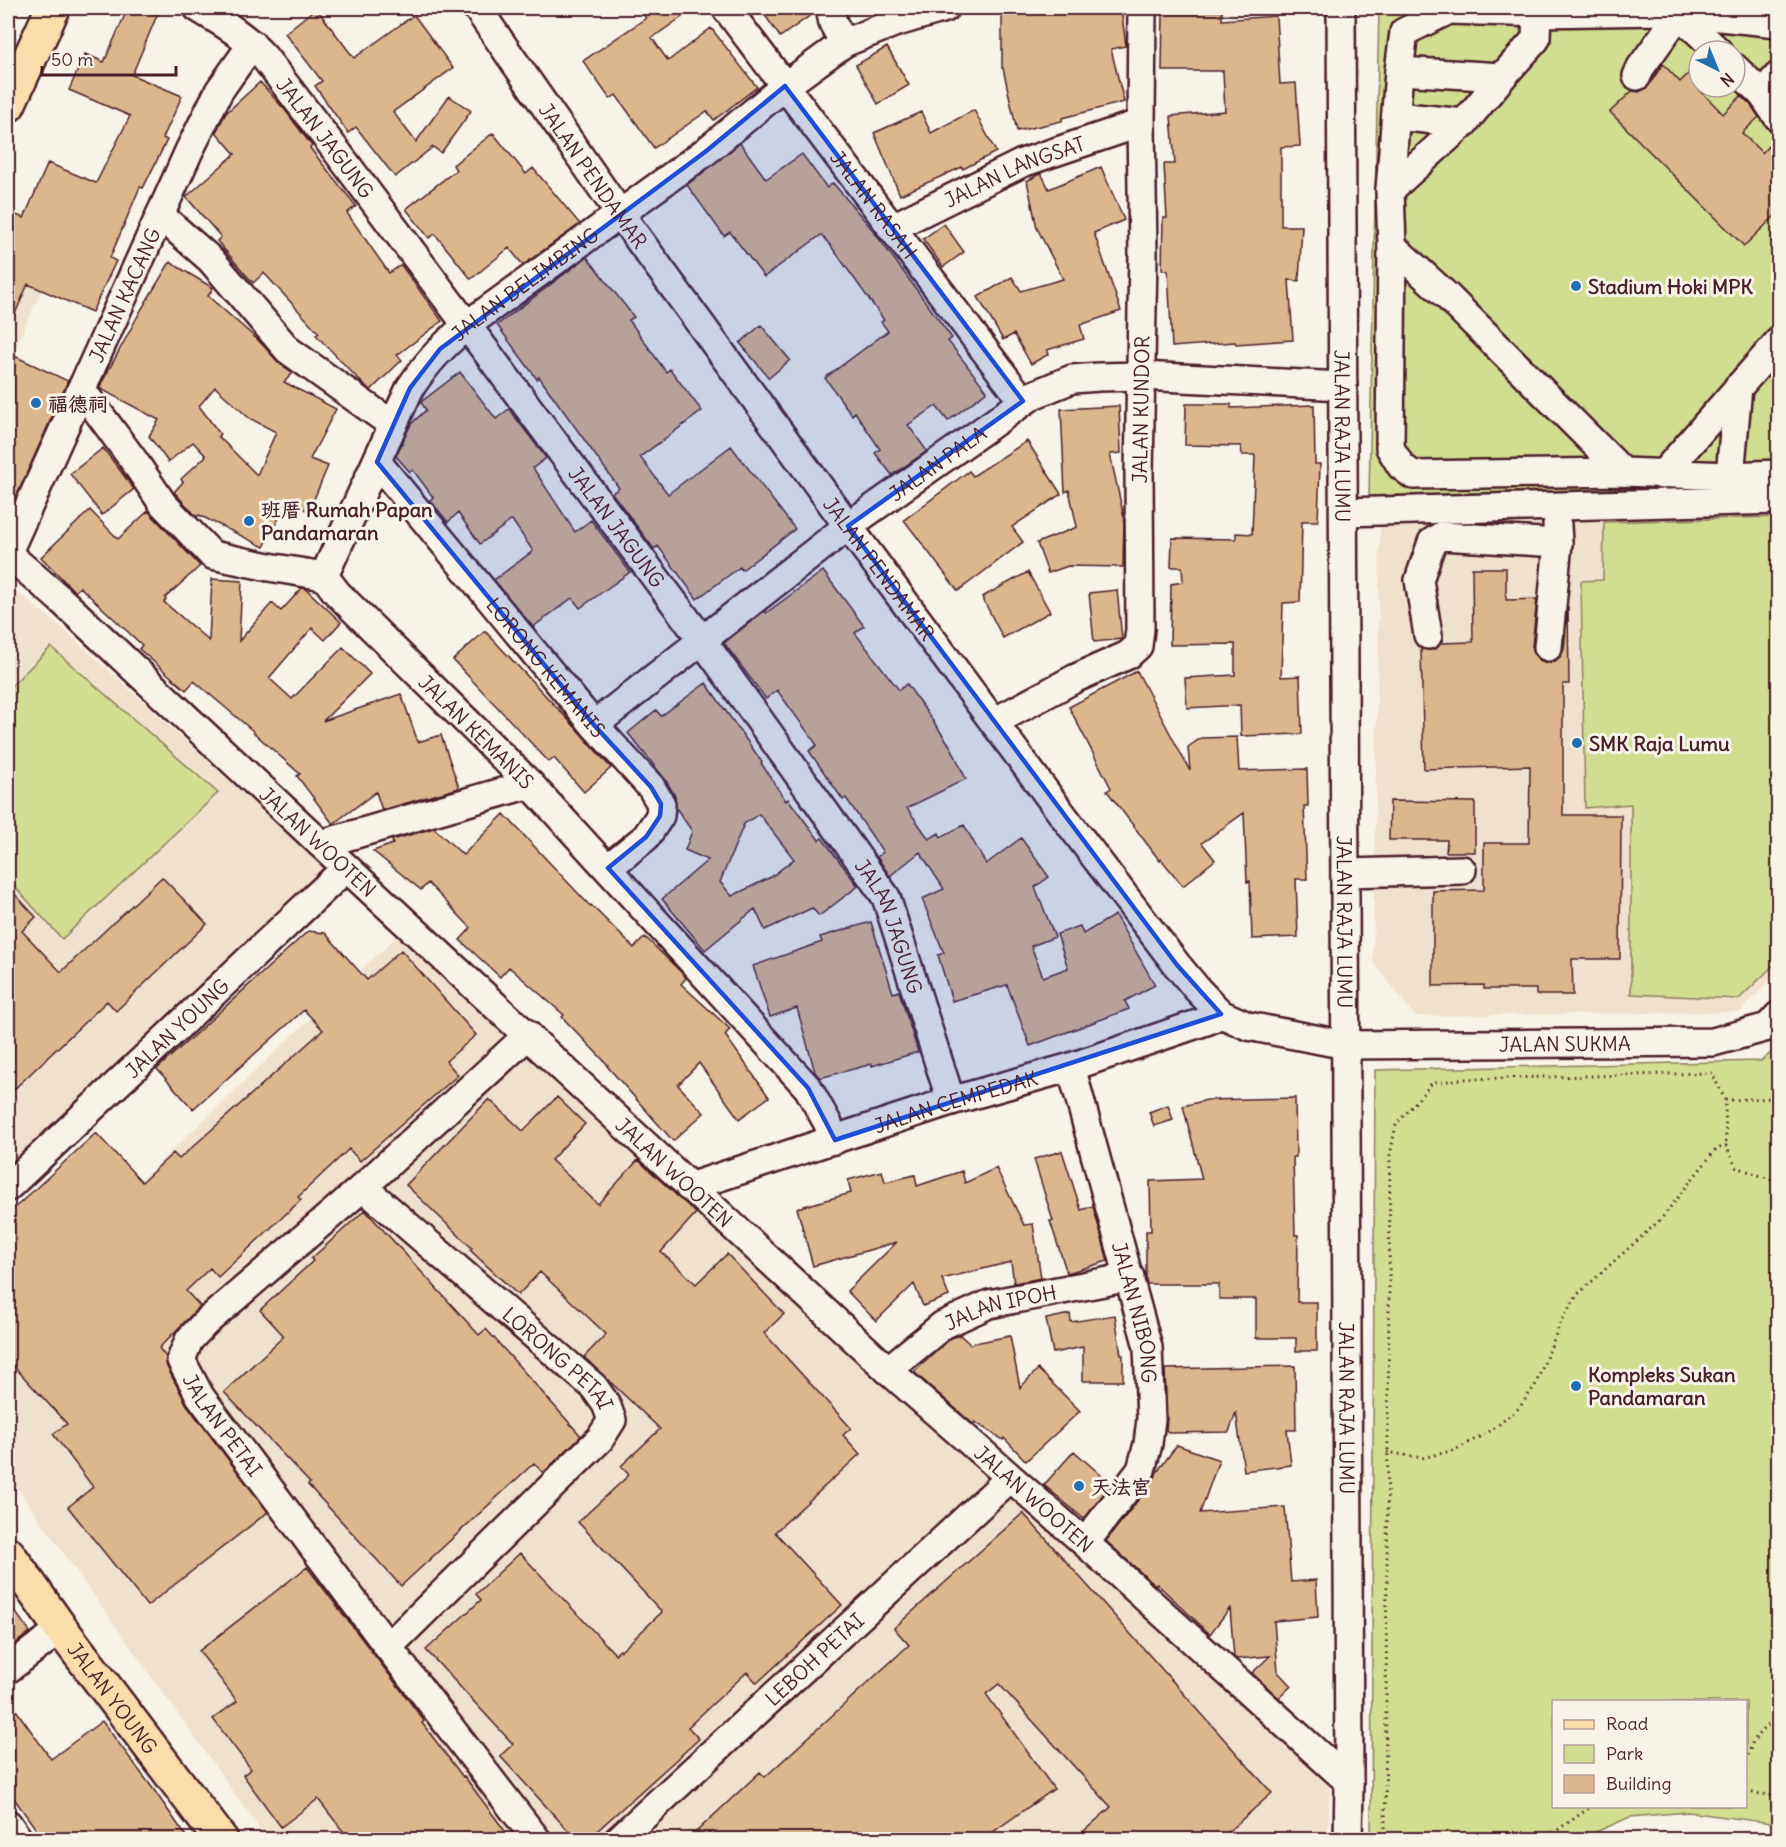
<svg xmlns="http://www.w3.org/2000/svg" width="1786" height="1847" font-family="Delius,'LXGW WenKai TC',sans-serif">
<rect width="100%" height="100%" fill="#f7f3e8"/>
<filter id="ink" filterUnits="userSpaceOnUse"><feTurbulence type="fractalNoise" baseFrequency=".0167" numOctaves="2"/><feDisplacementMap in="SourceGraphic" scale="12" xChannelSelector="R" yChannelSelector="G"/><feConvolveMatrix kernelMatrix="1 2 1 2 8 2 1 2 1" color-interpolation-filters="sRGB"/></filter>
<g filter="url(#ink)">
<path fill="#efe1cd" d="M8,270L43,286L8,365Z
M1778,511V971L1740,1012L1415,1016L1373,962L1380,524Z
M8,585L59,625L326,869L8,1165Z
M397,936L1330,1782L1328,1839H267L8,1475V1307Z"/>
<path fill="#d1dd90" stroke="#8e7e5e" stroke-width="1.5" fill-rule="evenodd" d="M1379,8H1778V484L1369,496ZM1699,51H1735V87H1699Z
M1778,517V961L1739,999L1631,994V804L1585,808L1581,581L1603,580L1604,522Z
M51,647L218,793L62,939L8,879V689Z
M1778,1047V1824L1688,1812L1630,1817L1580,1839H1371L1375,1070L1761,1061ZM1554,1702H1746V1806H1554Z"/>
<path fill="#dcb78d" stroke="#4a1f2b" stroke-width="1.5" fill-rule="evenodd" d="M128,8H160L132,75L182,96L163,138L167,140L143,188L140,187L110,258L116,261L92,312L28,284L8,330V233L16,215L24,218L48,163L96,183L130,116L69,90L85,54L104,62Z
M316,8L354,58L414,15L453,68L393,112L416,142L449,96L471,111L441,153L433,147L395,177L356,127L348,133L315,86L322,81L285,33Z
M638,8H695L652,38L668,61L711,28L757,87L714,120L707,111L654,148L616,95L610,99L583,61L646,18Z
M760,8H815V12L780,37Z
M1064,8H1121L1126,46L1111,49L1124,102L1062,118V121L1017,131L1003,68H1002V11H1046Z
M1163,11H1222V20L1276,16L1280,84L1296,83L1300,146L1281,147V226H1302L1299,281L1289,280L1293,340L1236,344L1235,342L1172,347L1168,270H1162L1163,218H1167L1164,164H1175L1171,116L1225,111L1223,71H1162Z
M887,47L909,85L878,104L856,65Z
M1663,64L1680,82L1692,70L1699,77V89L1723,114L1741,96L1750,104L1759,117L1742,133L1762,153L1768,146L1779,157V212L1744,246L1610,112L1632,91L1639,92L1647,88Z
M260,82L285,110L312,146L310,148L356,206L347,213L389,273L401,265L442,321L397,355L402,360L371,390L364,385L316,335L319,333L264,273L253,283L217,241L221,237L186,197L235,154L216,132L226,113Z
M974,110L996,152L963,169L962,167L900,195L874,133L921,112L931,133Z
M493,133L526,174L533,168L580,224L523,265L509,248L471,279L435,234L429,238L406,209L456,170L453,165Z
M740,143L766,179L802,154L827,188L833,183L872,229L952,338L948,341L987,391L948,421L936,406L908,425L927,451L892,475L875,453L880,449L855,412L852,415L825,378L888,331L881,322L884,320L831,246L821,235L764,277L730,232L724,236L687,185Z
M1101,167L1124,220L1094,233L1121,311L1080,325L1084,339L1047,350L1049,354L1031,364L1014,334L1003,340L978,297L1012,277L1021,291L1063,279L1037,228L1027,181L1041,173L1049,189Z
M944,224L964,252L943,267L923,239Z
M587,257L634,317L629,320L666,372L670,369L702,411L640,457L668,494L731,446L795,529L742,570L740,567L697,599L658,546L654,549L612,493L619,488L539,377L537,379L497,325Z
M170,262L213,288L208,296L258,340L279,363L293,373L284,382L336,409L310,459L328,466L309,511L287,502L264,547L199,515L197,517L174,492L183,482L181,479L206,456L193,442L168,462L149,436L159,420L99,388L141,310ZM215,387L249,418L276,432L257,475L218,436L220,434L199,406Z
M761,325L790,360L769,378L740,343Z
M8,353L68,381L8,515Z
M460,372L496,419L509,409L546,458L533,468L575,532L591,520L630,572L580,608L572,598L533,627L494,580L533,551L512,520L480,544L458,513L448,522L430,500L433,497L413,470L410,472L396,456L411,424L426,410L421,402Z
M1186,404H1231V408L1314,405L1315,464H1320L1318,521H1302L1300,602L1283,603L1281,677L1300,676L1302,734L1241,736L1240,705L1187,708L1185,678L1235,675V644L1170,645L1171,584L1183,582L1182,567H1171L1172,538L1236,539V533L1252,534L1255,455H1242L1241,446L1185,445Z
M1119,406L1121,453L1110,454L1124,518L1123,567L1068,566L1048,573L1037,543L1077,527L1069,490L1065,492L1061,409Z
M1027,441L1061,494L1012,527L1023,542L958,591L904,520L969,471L973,476Z
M103,448L134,489L102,515L70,474Z
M90,510L118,539L148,511L200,566L165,598L166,599L164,602L209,641L212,579L242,581L239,641L272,603L281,611L302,588L306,589L341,622L325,640L312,628L269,678L292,699L343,647L370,674L323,721L401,694L418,742L441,735L459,788L382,810L376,792L333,824L297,776L300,774L253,732V731L194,681L186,690L139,649L142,645L80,587L75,592L41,557Z
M1472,568H1506V600L1537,599L1532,646L1534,654L1539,660L1546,663L1554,662L1561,656L1564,649L1568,606L1569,684H1563V815H1621L1620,959H1572L1573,995H1536V989H1484V985L1433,986V891L1484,890V843H1529L1530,766L1424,769L1421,649L1431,650L1437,648L1441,643L1473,642Z
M823,571L864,626L855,633L899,690L907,684L951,747L966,779L907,808L929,839L939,833L941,837L964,825L986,864L1021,838L1049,877L1035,887L1055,937L1031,946L1043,977L1068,968L1057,934L1080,926L1083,934L1115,915L1155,985L1125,1001L1129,1009L1030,1046L1007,985L952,1001L938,955L944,953L922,899L944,889L920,852L890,876L877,857L883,852L846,798L843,800L809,751L817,745L777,690L766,699L724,643L764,611L766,613Z
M1028,572L1050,612L1003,638L982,597Z
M1117,590L1122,639L1094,642L1089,593Z
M485,631L575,727L611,768L584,792L554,758L549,762L453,660Z
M1137,671L1190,771L1188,747L1201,738L1237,737L1239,771L1307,769L1308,806H1304L1307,879H1296L1298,937L1252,939L1250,881L1247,882L1244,813L1202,843L1215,860L1183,886L1161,859L1160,861L1107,791L1111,788L1069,707Z
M706,683L762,762L761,763L786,801L788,799L819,840L822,838L858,886L819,916L812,908L765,930L755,909L705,950L662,899L708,860L685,850L692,831L676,808L675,796L665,779L628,733L656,710L661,716ZM759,814L794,859L771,877L732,896L720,882L744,824Z
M1390,801L1475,802V852H1446L1447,840H1389Z
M504,814L590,906L591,905L634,948L645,937L685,976L686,978L681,984L730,1029L725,1035L769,1097L739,1119L699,1063L678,1085L704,1113L673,1141L607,1066L608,1065L562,1017L564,1015L509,967L500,977L460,940L471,928L428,883L421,890L373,851L393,844L392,840L434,828L463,855Z
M162,877L207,924L116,1011L107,1001L8,1095V887L36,917L22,931L61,972Z
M871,922L893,993L899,991L918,1052L872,1066V1064L820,1078L815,1072L797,1008L770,1017L753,966L822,942L820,937Z
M308,931L325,933L367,980L401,950L476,1035L446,1061L458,1075L360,1161L349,1149L298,1197L301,1200L218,1277L210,1268L186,1291L200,1306L159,1348L166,1357L167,1367L187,1405L268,1512L147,1606L68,1507L93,1487L53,1434L67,1424L8,1360V1214L96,1133L142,1182L173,1153L179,1159L323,1030L304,1010L193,1109L157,1069Z
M557,1097L585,1124L551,1160L598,1204L638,1160L696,1213L661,1252L696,1284L727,1254L784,1314L764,1333L851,1428L843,1435L860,1454L775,1532L842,1605L757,1683L747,1672L688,1727L699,1739L588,1839H576L500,1756L513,1744L426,1650L481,1600L476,1594L520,1553L615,1654L620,1650L621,1651L662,1612L578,1522L629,1475L621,1466L660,1429L584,1357L606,1334L540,1272L518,1295L470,1250L472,1248L406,1185L489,1099L523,1131Z
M1295,1098L1296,1157H1293L1295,1235H1298L1297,1302H1317V1351H1296V1338H1256V1299H1219V1284H1147L1146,1279V1231H1151L1150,1181L1202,1179L1183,1106L1207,1100Z
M1168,1105L1173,1120L1154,1126L1149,1112Z
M1062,1151L1081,1210L1093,1206L1108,1261L1067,1273L1050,1221H1053L1034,1159Z
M996,1168L1024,1225L1033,1224L1041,1278L1014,1283L1011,1262L942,1279L949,1296L923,1306L914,1284L876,1321L847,1291L897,1242L813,1266L797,1208L851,1193L848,1180L882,1171L885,1182L915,1175L917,1186L962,1171L965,1183Z
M365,1210L479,1335L486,1329L581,1436L543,1473L534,1463L401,1586L308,1485L310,1483L224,1392L284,1336L260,1310L313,1261L311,1259Z
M1070,1314L1071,1322L1115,1315L1121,1355H1123V1381H1083V1347L1053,1353L1046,1319Z
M960,1335L970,1344L1010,1336L1020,1388L1038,1369L1080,1411L1026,1461L1004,1438L1003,1440L975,1422L973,1424L914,1372L951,1338Z
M1295,1366L1296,1430H1287L1291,1465L1244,1471L1236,1412L1229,1432L1169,1433L1166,1430L1167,1418L1165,1369Z
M1177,1445L1219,1460L1200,1513L1285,1507L1291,1582L1316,1580L1318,1617L1274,1621L1278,1672L1291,1686L1279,1698L1252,1673L1270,1656L1237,1659L1234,1657L1230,1608L1210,1634L1157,1584L1156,1586L1106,1541L1154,1480L1157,1472Z
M1074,1451L1111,1484L1084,1519L1044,1485Z
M1023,1513L1272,1793L1220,1839H1075L1111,1807L999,1684L986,1694L1054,1789L983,1839H703L696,1832L760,1772L765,1777L909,1645L894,1628Z
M307,1567L407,1698L424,1721L422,1723L463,1777L464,1776L511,1839H349L318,1799L281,1827L243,1775L251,1769L213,1719L237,1701L199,1651Z
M8,1602L30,1632L8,1649Z
M16,1710L51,1759L102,1721L154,1790L188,1839H43L8,1790V1716Z"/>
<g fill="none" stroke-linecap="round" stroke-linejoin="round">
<g stroke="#4a1f2b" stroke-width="32">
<g id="minor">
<path id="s1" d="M198,8C223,23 244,35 264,57L338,153L702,640L886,897L951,1101"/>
<path id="s2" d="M477,8L620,214L848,526L1053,802L1177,965L1197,989L1221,1014L1248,1026L1346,1045L1713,1042L1768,1027L1778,1016"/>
<path id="s3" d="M726,8L1023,401"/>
<path d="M830,8L833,23L844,43"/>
<path id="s4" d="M1341,8L1349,1782L1348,1840"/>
<path d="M1679,14L1718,51"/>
<path d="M1778,23L1662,11L1537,13L1449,10L1404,32L1399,71L1390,190L1392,246L1390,448L1401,466L1413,475L1623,472L1730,476L1778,474"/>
<path d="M1735,68L1762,94"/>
<path d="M1399,71L1502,77"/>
<path d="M1637,76L1641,67L1679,14V8"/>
<path d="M1778,76L1762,94L1778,117"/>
<path d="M1396,116L1464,123"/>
<path d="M1390,190L1464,123L1502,77L1536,39L1537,8"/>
<path d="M160,215L211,260L288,350L393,425"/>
<path id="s5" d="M891,228L1022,163L1141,123"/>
<path d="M1392,246L1448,297L1623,472"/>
<path id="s6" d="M81,389L134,461L163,504L212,555L269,567L324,576L337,593L530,784L808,1088L827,1122L835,1140"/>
<path id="s7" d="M377,462L594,725L651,787L661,804L660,816L646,837L608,868"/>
<path d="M1662,475L1778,342"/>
<path d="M1730,476L1738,387"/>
<path d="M1344,512L1778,500"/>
<path id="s8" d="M8,552L189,151L219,91L252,44"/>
<path id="s9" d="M8,554L60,599L321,844L888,1370L1085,1543L1349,1782"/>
<path id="s10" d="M324,576L410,388C428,361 443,346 467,325L705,152L785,86L844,43L894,23L945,8"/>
<path d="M1428,635L1419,580L1432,542L1441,536L1558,543"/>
<path d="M1548,647L1558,543L1557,525"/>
<path id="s11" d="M994,722L1076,678L1128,655L1138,646L1140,629L1139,473L1143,255L1141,123L1142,8"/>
<path id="s12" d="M594,725L848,526L1033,395L1072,379L1099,377L1141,376L1343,386"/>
<path d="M321,844L530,784"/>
<path d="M1345,873L1462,870"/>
<path id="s13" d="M528,1035L363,1187L205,1323L189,1340L181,1360L200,1396L388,1647L537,1840"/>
<path id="s14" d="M1071,1067L1148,1347L1151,1419L1148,1444L1141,1470L1085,1543"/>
<path id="s15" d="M8,1187L346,868"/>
<path id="s16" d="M363,1187L594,1387L606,1404L612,1420L600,1439L388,1647"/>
<path id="s17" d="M689,1187L951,1101L1071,1067L1209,1020L1221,1014"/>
<path id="s18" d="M888,1370L943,1325L989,1304L1130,1277"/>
<path d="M8,1669L61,1629"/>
<path d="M8,1824L19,1840"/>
<path id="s19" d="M618,1840L1010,1478"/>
</g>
</g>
<g stroke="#4a1f2b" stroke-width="38">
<g id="major">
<path d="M8,105L53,8"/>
<path id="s20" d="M8,1554L61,1629L221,1840"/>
</g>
</g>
<path stroke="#4a1f2b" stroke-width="3" stroke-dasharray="1.5 4.5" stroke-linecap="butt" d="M1725,1100L1778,1098
M1387,1452L1422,1458L1455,1450L1492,1430L1519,1408L1535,1386L1562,1319L1578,1294L1661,1219L1716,1149L1726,1146L1736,1167L1778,1182
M1746,1761L1753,1741L1778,1715
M1746,1792L1778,1796
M1385,1840L1390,1155L1396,1125L1432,1083L1465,1079L1712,1073L1725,1100L1726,1146
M1543,1840L1592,1806"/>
<use href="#minor" stroke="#f7f3e8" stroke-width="27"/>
<use href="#major" stroke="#faddab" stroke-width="33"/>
</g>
</g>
<path fill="#1d4ed8" fill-opacity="0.2" stroke="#1d4ed8" stroke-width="4.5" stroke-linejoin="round" d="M785,86L1023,401L848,526L1177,965L1221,1014L835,1140L808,1088L608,868L646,837L660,816L661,804L651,787L594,725L377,462L410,388L440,349L705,152Z"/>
<g fill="#1f6fb2" stroke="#f7f3e8" stroke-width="2">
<circle cx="1576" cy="286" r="6"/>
<circle cx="36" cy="403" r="6"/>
<circle cx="249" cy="521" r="6"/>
<circle cx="1577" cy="743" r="6"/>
<circle cx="1576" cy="1386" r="6"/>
<circle cx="1079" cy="1486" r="6"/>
</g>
<g text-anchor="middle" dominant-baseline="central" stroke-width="6" stroke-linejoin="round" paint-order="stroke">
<g font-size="20" fill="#4a1f2b" stroke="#f7f3e8">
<text stroke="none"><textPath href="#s1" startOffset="184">JALAN JAGUNG</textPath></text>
<text stroke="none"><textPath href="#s5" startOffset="136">JALAN LANGSAT</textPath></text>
<text stroke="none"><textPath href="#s2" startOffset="204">JALAN PENDAMAR</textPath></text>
<text stroke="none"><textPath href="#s3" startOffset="246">JALAN RASAH</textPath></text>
<text stroke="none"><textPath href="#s10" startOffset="363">JALAN BELIMBING</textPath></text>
<text stroke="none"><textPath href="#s8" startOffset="282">JALAN KACANG</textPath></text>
<text stroke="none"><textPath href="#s11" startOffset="400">JALAN KUNDOR</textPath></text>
<text stroke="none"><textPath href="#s4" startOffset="428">JALAN RAJA LUMU</textPath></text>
<text stroke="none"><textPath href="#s12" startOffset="432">JALAN PALA</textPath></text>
<text stroke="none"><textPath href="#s1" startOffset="670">JALAN JAGUNG</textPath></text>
<text stroke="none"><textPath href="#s2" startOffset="690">JALAN PENDAMAR</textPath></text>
<text stroke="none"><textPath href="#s7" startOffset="266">LORONG KEMANIS</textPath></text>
<text stroke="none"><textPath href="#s6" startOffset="544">JALAN KEMANIS</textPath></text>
<text stroke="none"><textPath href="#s9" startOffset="423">JALAN WOOTEN</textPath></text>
<text stroke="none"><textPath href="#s4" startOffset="914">JALAN RAJA LUMU</textPath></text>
<text stroke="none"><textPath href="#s1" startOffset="1156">JALAN JAGUNG</textPath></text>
<text stroke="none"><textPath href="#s15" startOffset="232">JALAN YOUNG</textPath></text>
<text stroke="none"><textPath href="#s2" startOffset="1600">JALAN SUKMA</textPath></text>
<text stroke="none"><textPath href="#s17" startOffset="280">JALAN CEMPEDAK</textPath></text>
<text stroke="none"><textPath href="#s9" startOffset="909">JALAN WOOTEN</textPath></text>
<text stroke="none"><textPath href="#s18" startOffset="132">JALAN IPOH</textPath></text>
<text stroke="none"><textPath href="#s14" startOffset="254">JALAN NIBONG</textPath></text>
<text stroke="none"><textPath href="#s16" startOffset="260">LORONG PETAI</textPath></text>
<text stroke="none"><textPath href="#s4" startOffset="1400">JALAN RAJA LUMU</textPath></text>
<text stroke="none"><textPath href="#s13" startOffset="555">JALAN PETAI</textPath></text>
<text stroke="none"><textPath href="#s9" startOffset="1395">JALAN WOOTEN</textPath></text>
<text stroke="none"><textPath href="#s19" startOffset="267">LEBOH PETAI</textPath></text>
<text stroke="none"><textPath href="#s20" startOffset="178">JALAN YOUNG</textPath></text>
</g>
<g font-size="20" font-weight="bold" fill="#4a1f2b" stroke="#f7f3e8" text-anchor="start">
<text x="1588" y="286">Stadium Hoki MPK</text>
<text x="48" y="403">福德祠</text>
<text x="261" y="509">班厝 Rumah Papan<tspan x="261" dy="23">Pandamaran</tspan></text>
<text x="1589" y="743">SMK Raja Lumu</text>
<text x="1588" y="1374">Kompleks Sukan<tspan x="1588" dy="23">Pandamaran</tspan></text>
<text x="1091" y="1486">天法宫</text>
</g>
</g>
<rect width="1786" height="1847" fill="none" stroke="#f7f3e8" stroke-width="30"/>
<rect x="15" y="15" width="1756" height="1817" fill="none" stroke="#4a1f2b" stroke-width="2" filter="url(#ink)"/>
<rect x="1552" y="1700" width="195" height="108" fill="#f7f3e8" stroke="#b29e9c" stroke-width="1.5"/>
<rect x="1564" y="1720" width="30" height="9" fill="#faddab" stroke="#b29e9c" stroke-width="1.5"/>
<text x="1606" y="1730" font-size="18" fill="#4a1f2b">Road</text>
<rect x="1564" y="1745" width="30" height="18" fill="#d1dd90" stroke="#b29e9c" stroke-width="1.5"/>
<text x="1606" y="1760" font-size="18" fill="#4a1f2b">Park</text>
<rect x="1564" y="1775" width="30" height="18" fill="#dcb78d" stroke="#b29e9c" stroke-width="1.5"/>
<text x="1606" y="1790" font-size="18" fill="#4a1f2b">Building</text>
<g transform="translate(1717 69) rotate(137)"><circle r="28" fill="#f7f3e8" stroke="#b29e9c" stroke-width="1.5"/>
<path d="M0-4.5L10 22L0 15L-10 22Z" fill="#1f6fb2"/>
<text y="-9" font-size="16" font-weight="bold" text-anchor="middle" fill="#4a1f2b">N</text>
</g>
<path d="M42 66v9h134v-9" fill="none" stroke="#4a1f2b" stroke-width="3"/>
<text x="51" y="66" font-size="18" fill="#4a1f2b" stroke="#f7f3e8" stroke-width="4.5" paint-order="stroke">50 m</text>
</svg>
